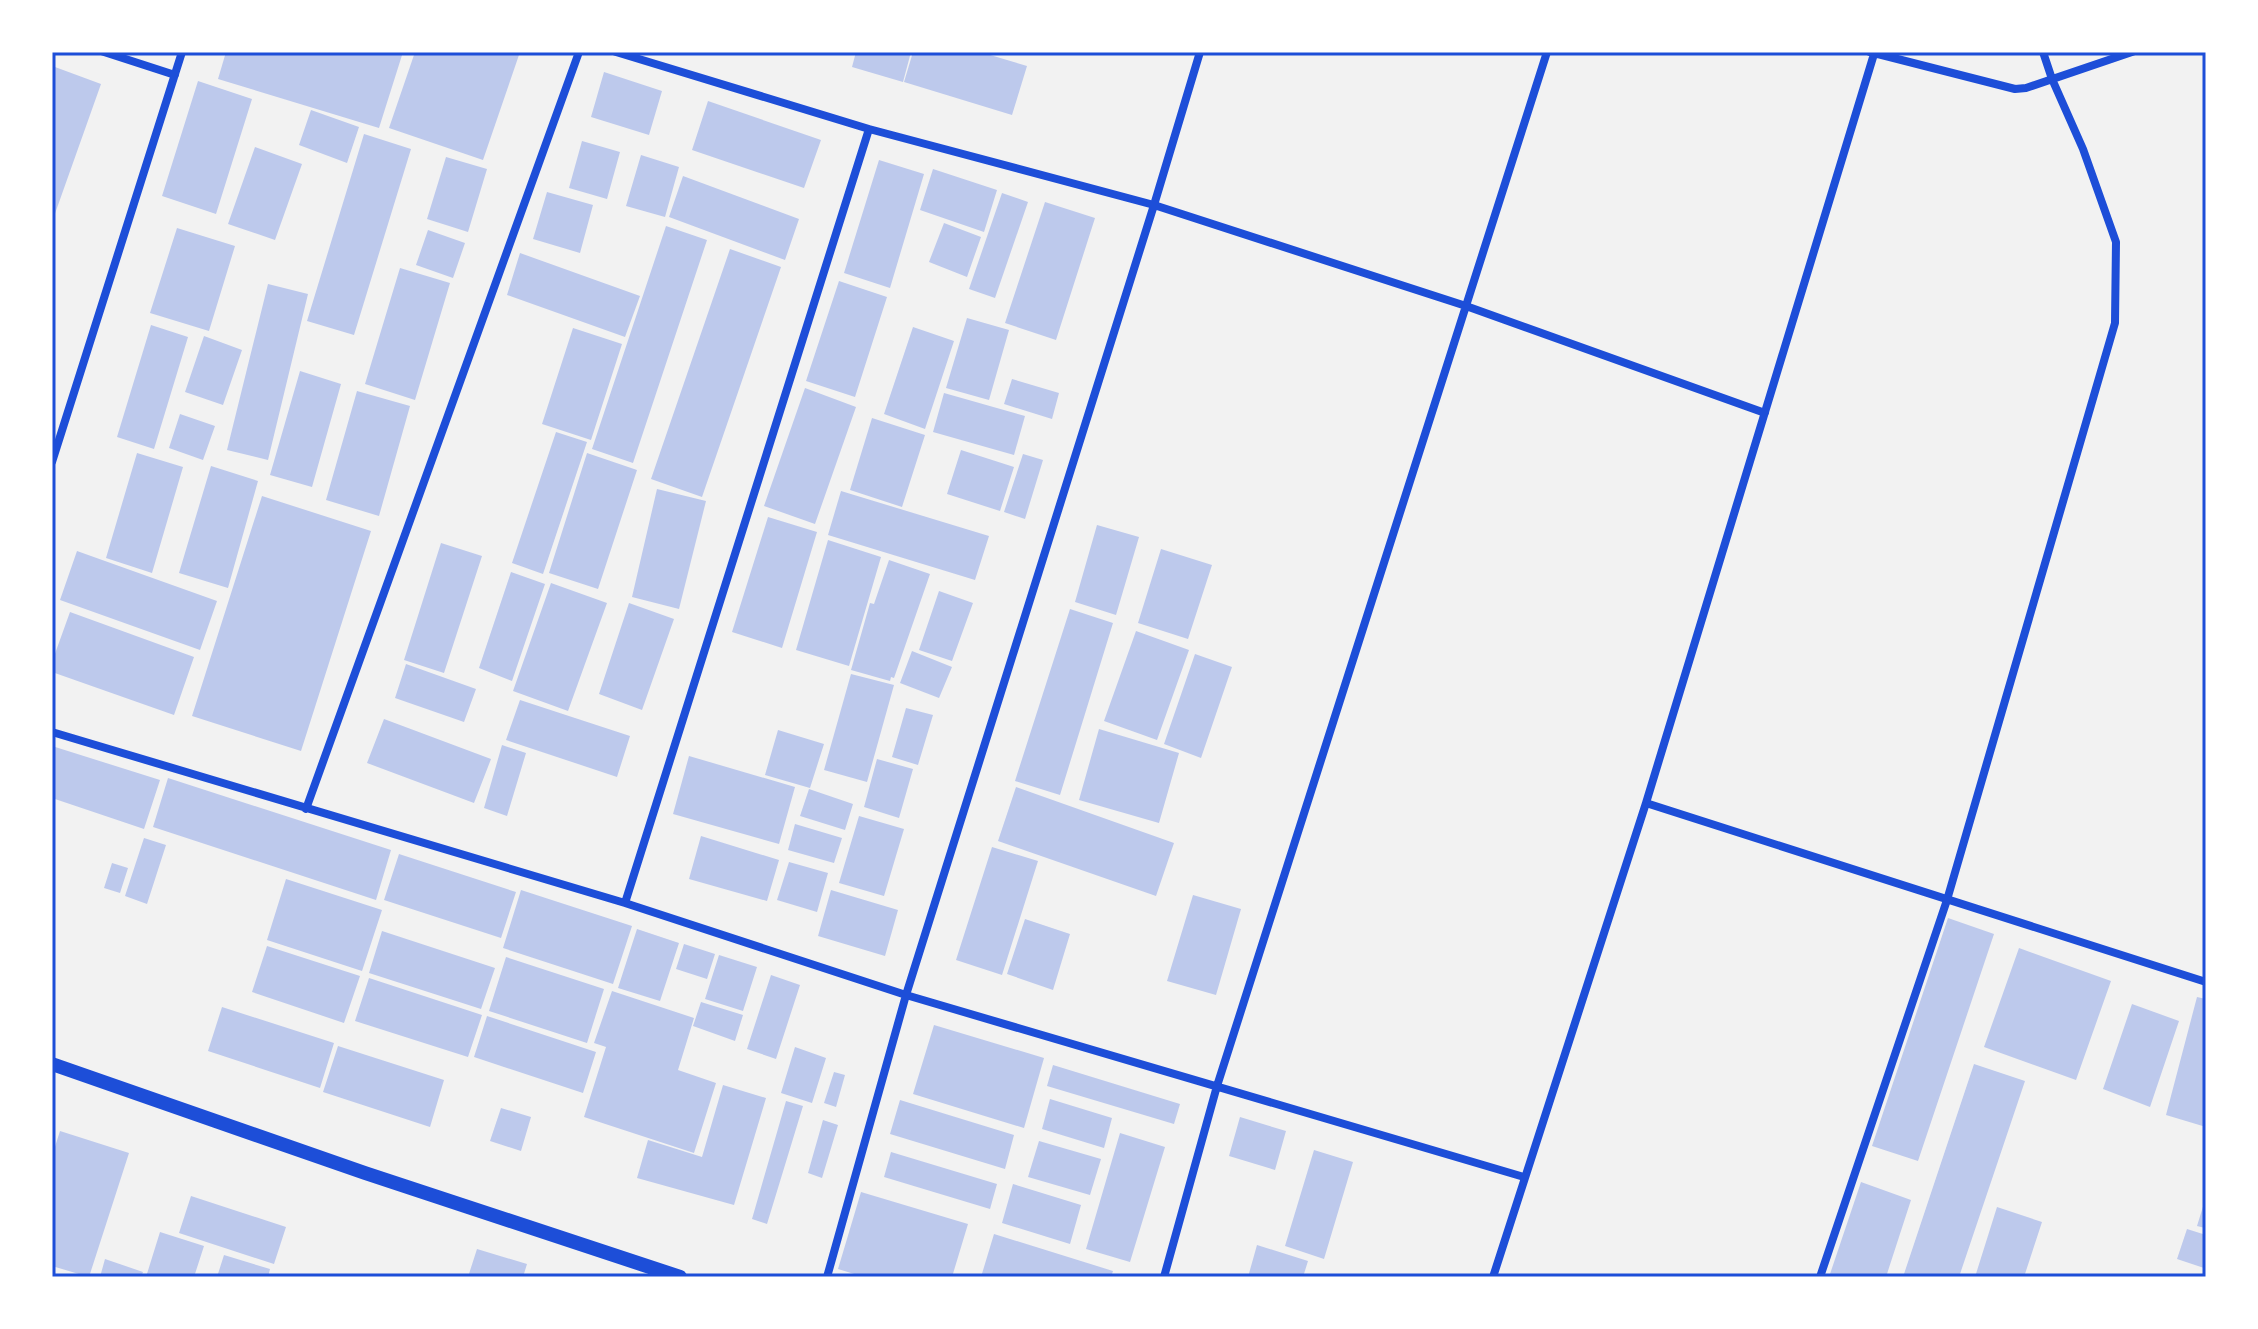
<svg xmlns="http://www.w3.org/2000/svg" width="2258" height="1329" font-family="Cabin,sans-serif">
<rect width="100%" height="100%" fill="#f2f2f2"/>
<path fill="#bdc9ec" d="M226,52H403L379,128L218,79Z
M415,52H520L483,160L389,128Z
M856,52H911L903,82L852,67Z
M913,52H980L1027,66L1012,115L904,82Z
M55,67L101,84L52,222V75Z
M604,72L662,91L649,135L591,117Z
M198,81L252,99L216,214L162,196Z
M708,101L821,140L804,188L692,150Z
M311,110L359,127L347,163L299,145Z
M364,134L411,149L354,335L307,321Z
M582,141L620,152L607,199L569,188Z
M255,147L302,164L275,240L228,224Z
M641,155L679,167L665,217L626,206Z
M446,157L487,169L468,232L427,219Z
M879,160L924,174L890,288L844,273Z
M933,169L997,190L984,232L920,210Z
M683,176L799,219L785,260L669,217Z
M547,192L593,205L580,253L533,239Z
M1002,193L1028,202L995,298L969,289Z
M1045,202L1095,218L1056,340L1005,323Z
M944,223L981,237L967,277L929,262Z
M666,226L707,240L633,463L592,449Z
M177,228L235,246L209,331L150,313Z
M428,230L465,243L453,278L416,265Z
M730,249L781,267L702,497L651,479Z
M520,253L640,296L625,337L507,295Z
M400,268L450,283L415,400L365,384Z
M839,281L887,297L855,397L806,381Z
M268,284L308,294L268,460L227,450Z
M967,318L1009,330L989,400L946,388Z
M151,325L188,337L154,449L117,437Z
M913,327L954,341L925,429L884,414Z
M573,328L622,344L591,440L542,424Z
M204,336L242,350L223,405L185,392Z
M300,371L341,384L312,487L270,475Z
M1012,379L1059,393L1052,419L1004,404Z
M805,388L856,407L815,524L764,506Z
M357,391L410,406L379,516L326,500Z
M944,393L1025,416L1014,455L933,432Z
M180,414L215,426L203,460L169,448Z
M872,418L925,435L902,507L850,490Z
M556,432L587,442L543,574L512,563Z
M961,450L1014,467L1000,511L947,494Z
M137,453L183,467L152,573L106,558Z
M587,453L637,470L598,589L549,573Z
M1023,454L1043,460L1025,519L1004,512Z
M211,466L258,481L228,588L179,573Z
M657,489L706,501L679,609L632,597Z
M841,491L989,536L975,580L828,535Z
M262,496L371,531L301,751L192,716Z
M768,517L817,532L782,648L732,632Z
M1097,525L1139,537L1116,615L1075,602Z
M828,540L881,557L849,666L796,650Z
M441,543L482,556L444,673L404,660Z
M1161,549L1212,565L1188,639L1138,623Z
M77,551L217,601L200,650L60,600Z
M889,560L930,574L894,678L891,677L890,681L851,670L870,603L874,604Z
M511,572L545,584L512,681L479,668Z
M551,583L607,603L568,711L513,691Z
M939,591L973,603L952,661L919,650Z
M629,603L674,619L642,710L599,694Z
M1070,609L1113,623L1060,795L1015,781Z
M70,612L194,657L174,715L52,672V662Z
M1136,631L1189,650L1157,740L1104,721Z
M912,651L952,667L939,698L900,683Z
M1195,654L1232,667L1201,758L1164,744Z
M406,664L476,689L464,722L395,698Z
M851,674L894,685L867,782L824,770Z
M520,700L630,736L617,777L506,740Z
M906,708L933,715L918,765L892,757Z
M384,719L491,759L474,803L367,763Z
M1099,729L1179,753L1159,823L1079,800Z
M778,730L824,744L810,788L765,775Z
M502,745L526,753L507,816L484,808Z
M52,746L160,780L144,829L52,798Z
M689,756L795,787L779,844L673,814Z
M877,759L913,769L899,818L864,807Z
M168,778L391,850L376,900L153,827Z
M1016,787L1174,843L1156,896L998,841Z
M809,789L853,804L845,830L800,816Z
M859,816L904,829L884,896L839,883Z
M795,824L842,838L834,863L788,850Z
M701,836L779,860L767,901L689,879Z
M144,838L166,845L147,904L125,896Z
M992,847L1038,861L1002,975L956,960Z
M399,854L516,892L501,938L384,900Z
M789,862L828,873L817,912L777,900Z
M112,863L128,868L120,893L104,888Z
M286,879L382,910L362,971L267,940Z
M521,890L632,926L613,984L503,948Z
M831,890L898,910L885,956L818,936Z
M1193,895L1241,909L1216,995L1167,981Z
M1948,918L1994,934L1918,1161L1872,1146Z
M1025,919L1070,934L1053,990L1007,974Z
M637,929L679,943L660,1001L618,988Z
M382,931L495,968L481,1009L369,973Z
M684,944L715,954L707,979L676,969Z
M267,946L360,976L344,1023L252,992Z
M2019,948L2111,981L2076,1080L1984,1047Z
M719,955L757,967L743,1011L705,999Z
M506,957L604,989L587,1043L489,1011Z
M771,975L800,985L776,1059L747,1049Z
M369,978L482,1015L468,1057L355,1021Z
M612,991L694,1018L678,1070L716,1083L694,1153L584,1117L606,1047L594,1043Z
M2197,997L2206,999V1127L2166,1115Z
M701,1002L743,1015L735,1041L693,1026Z
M2132,1004L2179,1021L2150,1107L2103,1089Z
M222,1007L334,1043L320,1088L208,1051Z
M487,1016L596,1052L583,1093L474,1057Z
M934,1025L1044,1058L1024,1128L913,1094Z
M338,1046L444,1080L430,1127L323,1092Z
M795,1047L826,1058L812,1103L781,1093Z
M1974,1064L2025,1081L1959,1277H1903Z
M1053,1065L1180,1104L1174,1124L1047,1086Z
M834,1072L845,1075L836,1107L824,1103Z
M723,1085L766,1098L734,1205L637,1178L648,1140L702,1157Z
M1050,1099L1112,1118L1104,1148L1042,1129Z
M900,1100L1014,1135L1005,1169L890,1134Z
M786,1101L803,1106L767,1224L752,1219Z
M501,1108L531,1117L521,1151L490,1141Z
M1240,1117L1286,1131L1275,1170L1229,1156Z
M823,1120L838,1125L822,1178L808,1173Z
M60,1131L129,1153L89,1277L52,1266V1156Z
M1120,1133L1165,1147L1130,1262L1086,1249Z
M1039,1141L1101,1159L1090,1195L1028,1177Z
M1314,1150L1353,1162L1324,1259L1285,1246Z
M891,1152L997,1184L990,1209L884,1177Z
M1861,1182L1911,1200L1886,1277H1829Z
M1013,1184L1081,1205L1070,1244L1002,1223Z
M861,1192L968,1224L952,1277H864L838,1269Z
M191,1196L286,1227L274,1264L179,1233Z
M2205,1200L2206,1224L2205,1228L2197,1226Z
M1997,1207L2042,1222L2024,1277H1975Z
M2187,1229L2206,1235V1261L2204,1268L2177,1259Z
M160,1232L204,1246L194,1277H146Z
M994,1234L1113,1271L1111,1277H981Z
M1257,1245L1308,1261L1303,1277H1248Z
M477,1249L527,1264L523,1277H468Z
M224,1255L270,1269L268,1277H217Z
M105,1259L143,1272L141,1277H100Z"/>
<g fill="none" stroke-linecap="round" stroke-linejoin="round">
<path stroke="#1d4ed8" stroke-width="8" d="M104,52L175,75
M616,52L869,129L1154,205L1466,306L1765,413
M1870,52L2015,89L2026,88L2132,52
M52,462L182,52
M52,732L625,903L906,995L1524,1177
M1646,803L2206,982
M306,809L579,52
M625,903L869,129
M827,1277L906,995L1154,205L1200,52
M1164,1277L1217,1086L1547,52
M1493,1277L1646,803L1874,54
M1820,1277L1947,900L2115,323L2116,242L2083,149L2052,79L2043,52"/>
<path stroke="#1d4ed8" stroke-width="14" d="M52,1064L365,1173L680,1277"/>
</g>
<rect width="2258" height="1329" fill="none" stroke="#ffffff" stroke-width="108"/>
<rect x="54" y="54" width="2150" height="1221" fill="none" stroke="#1d4ed8" stroke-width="3"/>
</svg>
